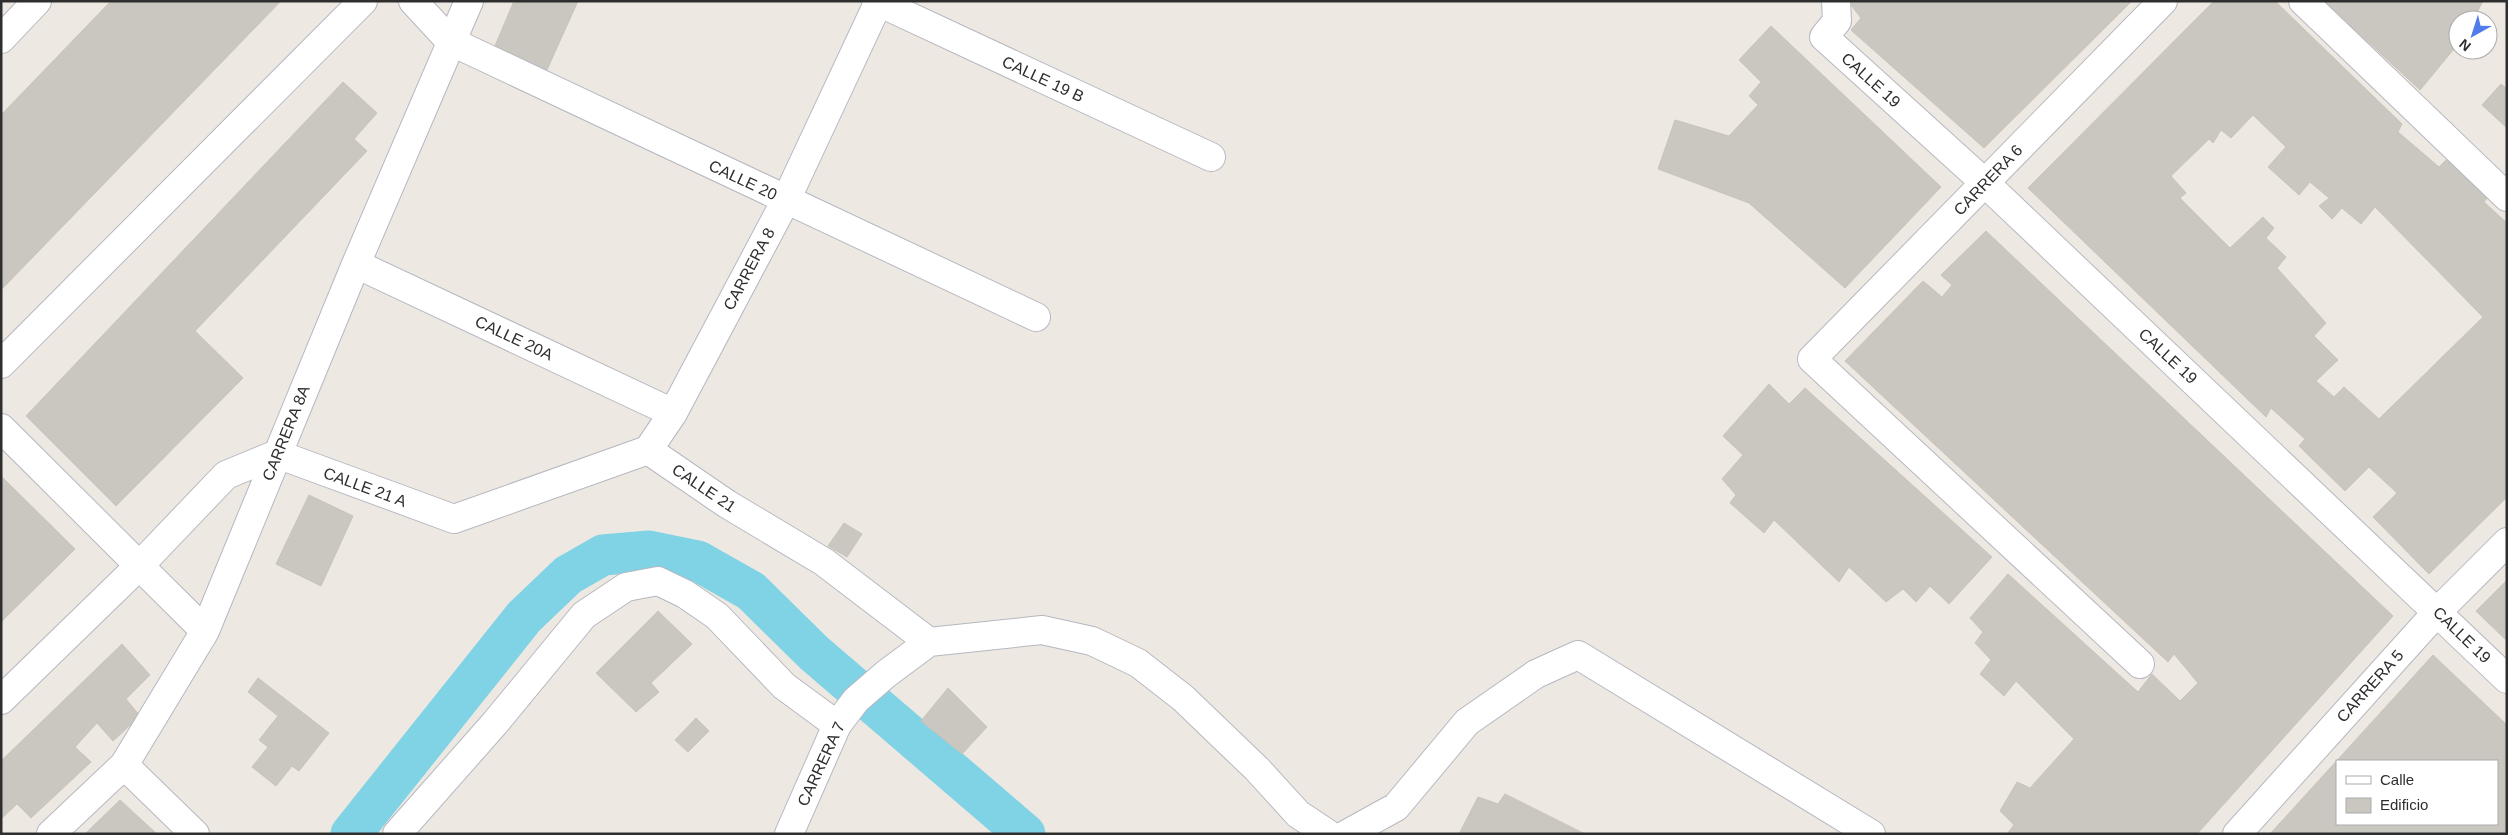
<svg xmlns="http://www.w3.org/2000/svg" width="2508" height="835" font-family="Helvetica,sans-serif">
<rect width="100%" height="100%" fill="#eee8e2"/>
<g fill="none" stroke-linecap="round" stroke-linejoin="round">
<path stroke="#80d3e5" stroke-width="41" d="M351,834L524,617L568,575L603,555L649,551L698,561L751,591L814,653L1025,834"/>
</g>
<path fill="#cac6c0" stroke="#c9c3bb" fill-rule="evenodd" d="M111,1H281L1,290V115Z
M514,1H578L546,72L494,48Z
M1848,1H2132L1984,148L1851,30L1861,18Z
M2214,1H2275L2402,124L2398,132L2439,167L2447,159L2487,198L2484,202L2507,223V497L2429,574L2373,517L2397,493L2369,467L2345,491L2299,446L2305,439L2271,408L2266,417L2028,188ZM2253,115L2286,147L2268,167L2299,195L2310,182L2329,198L2319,206L2332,219L2342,208L2361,224L2375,207L2483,317L2379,419L2344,387L2334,397L2316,381L2338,360L2314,336L2326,323L2277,268L2286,257L2266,238L2274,228L2263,217L2230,248L2180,198L2186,193L2171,176L2209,139L2213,143L2221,130L2231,138Z
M2324,1H2483L2473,20H2458V44L2420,90Z
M1771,26L1941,187L1845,288L1749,203L1658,169L1675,120L1729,136L1758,105L1749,96L1761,82L1739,60Z
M343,82L377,113L354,139L367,151L195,331L243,378L116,506L26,416Z
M2501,84L2507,89V128L2482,105Z
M1986,231L2393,616L2197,834H2007L2014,825L2000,811L2017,782L2030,788L2074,739L2016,681L2004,696L1980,674L1991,660L1975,643L1983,632L1970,618L2008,574L2138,692L2152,674L2180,701L2198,683L2174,654L2168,662L1845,361L1923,281L1942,297L1952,285L1941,275Z
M1769,384L1789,404L1805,388L1992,557L1949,604L1930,586L1916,602L1903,589L1886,602L1849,567L1839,582L1774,520L1764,533L1730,503L1736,495L1722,479L1743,455L1723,436Z
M1,476L75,549L1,622Z
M309,495L353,516L321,586L276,564Z
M844,523L862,534L847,557L828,546Z
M2507,580V641L2476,611Z
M658,611L692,644L651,683L659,692L636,712L596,673Z
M122,644L150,675L126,699L140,716L113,741L97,723L75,747L91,762L31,818L17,804L1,819V761Z
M2433,655L2507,725V834H2270ZM2337,761H2497V824H2337Z
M258,678L329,733L299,771L292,766L276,786L252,767L268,747L259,740L278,716L248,692Z
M948,688L987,727L962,754L921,721Z
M696,718L709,731L688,752L675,740Z
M1505,794L1585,834H1459L1478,797L1498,804Z
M120,800L157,834H85Z"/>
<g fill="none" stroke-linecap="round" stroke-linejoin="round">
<g stroke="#b5b8c0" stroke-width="30">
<path id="minor" d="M413,1L450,41L1036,317
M876,1L1211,157
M1836,1L1837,21L1824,37L1985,183L2507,679
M2303,1L2507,197
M1,39L37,1
M356,264L673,413
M1,364L363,1
M1,428L205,631
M648,450L673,413L786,200L879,1
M929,642L1042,630L1092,641L1138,663L1183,698L1257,769L1298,814L1328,834
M2140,664L1812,359L2163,1
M1,700L139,566L226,475L277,454L454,519L648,450L727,504L824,562L929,642
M51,834L124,765
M195,834L124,765L205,631L356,264L469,1
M397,834L495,723L584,615L626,587L658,581L685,594L717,616L784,686L837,725
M789,834L837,725L856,700L886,674L929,642
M1347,834L1396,807L1467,722L1536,674L1578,655L1871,834
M2237,834L2438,611L2507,542"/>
</g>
<use href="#minor" stroke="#fff" stroke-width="28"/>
</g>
<g text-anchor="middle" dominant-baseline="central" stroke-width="5" stroke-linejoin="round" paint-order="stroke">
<g font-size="16" fill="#2e2e2e" stroke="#fff">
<text transform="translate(1043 79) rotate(25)">CALLE 19 B</text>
<text transform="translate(1871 80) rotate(42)">CALLE 19</text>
<text transform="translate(743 180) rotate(25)">CALLE 20</text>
<text transform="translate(1988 180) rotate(-46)">CARRERA 6</text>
<text transform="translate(749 269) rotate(-62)">CARRERA 8</text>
<text transform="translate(514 338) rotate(25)">CALLE 20A</text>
<text transform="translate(2168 356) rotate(43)">CALLE 19</text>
<text transform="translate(286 433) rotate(-68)">CARRERA 8A</text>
<text transform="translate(365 487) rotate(20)">CALLE 21 A</text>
<text transform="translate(704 488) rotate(34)">CALLE 21</text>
<text transform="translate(2462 635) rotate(44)">CALLE 19</text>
<text transform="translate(2370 686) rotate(-48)">CARRERA 5</text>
<text transform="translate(821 764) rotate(-65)">CARRERA 7</text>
</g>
</g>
<rect width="2508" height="835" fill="none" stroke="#2e2e2e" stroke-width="5"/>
<rect x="2336" y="760" width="162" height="65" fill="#ffffff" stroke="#ababab"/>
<rect x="2346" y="776" width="25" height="8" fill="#ffffff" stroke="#ababab"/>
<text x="2380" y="785" font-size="15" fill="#2e2e2e">Calle</text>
<rect x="2346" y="798" width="25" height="15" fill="#cac6c0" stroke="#ababab"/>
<text x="2380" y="810" font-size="15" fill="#2e2e2e">Edificio</text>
<g transform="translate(2473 35) rotate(219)"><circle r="24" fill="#ffffff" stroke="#ababab"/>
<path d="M0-4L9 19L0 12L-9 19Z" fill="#527ceb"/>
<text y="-8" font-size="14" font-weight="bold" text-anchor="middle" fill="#2e2e2e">N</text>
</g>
</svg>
